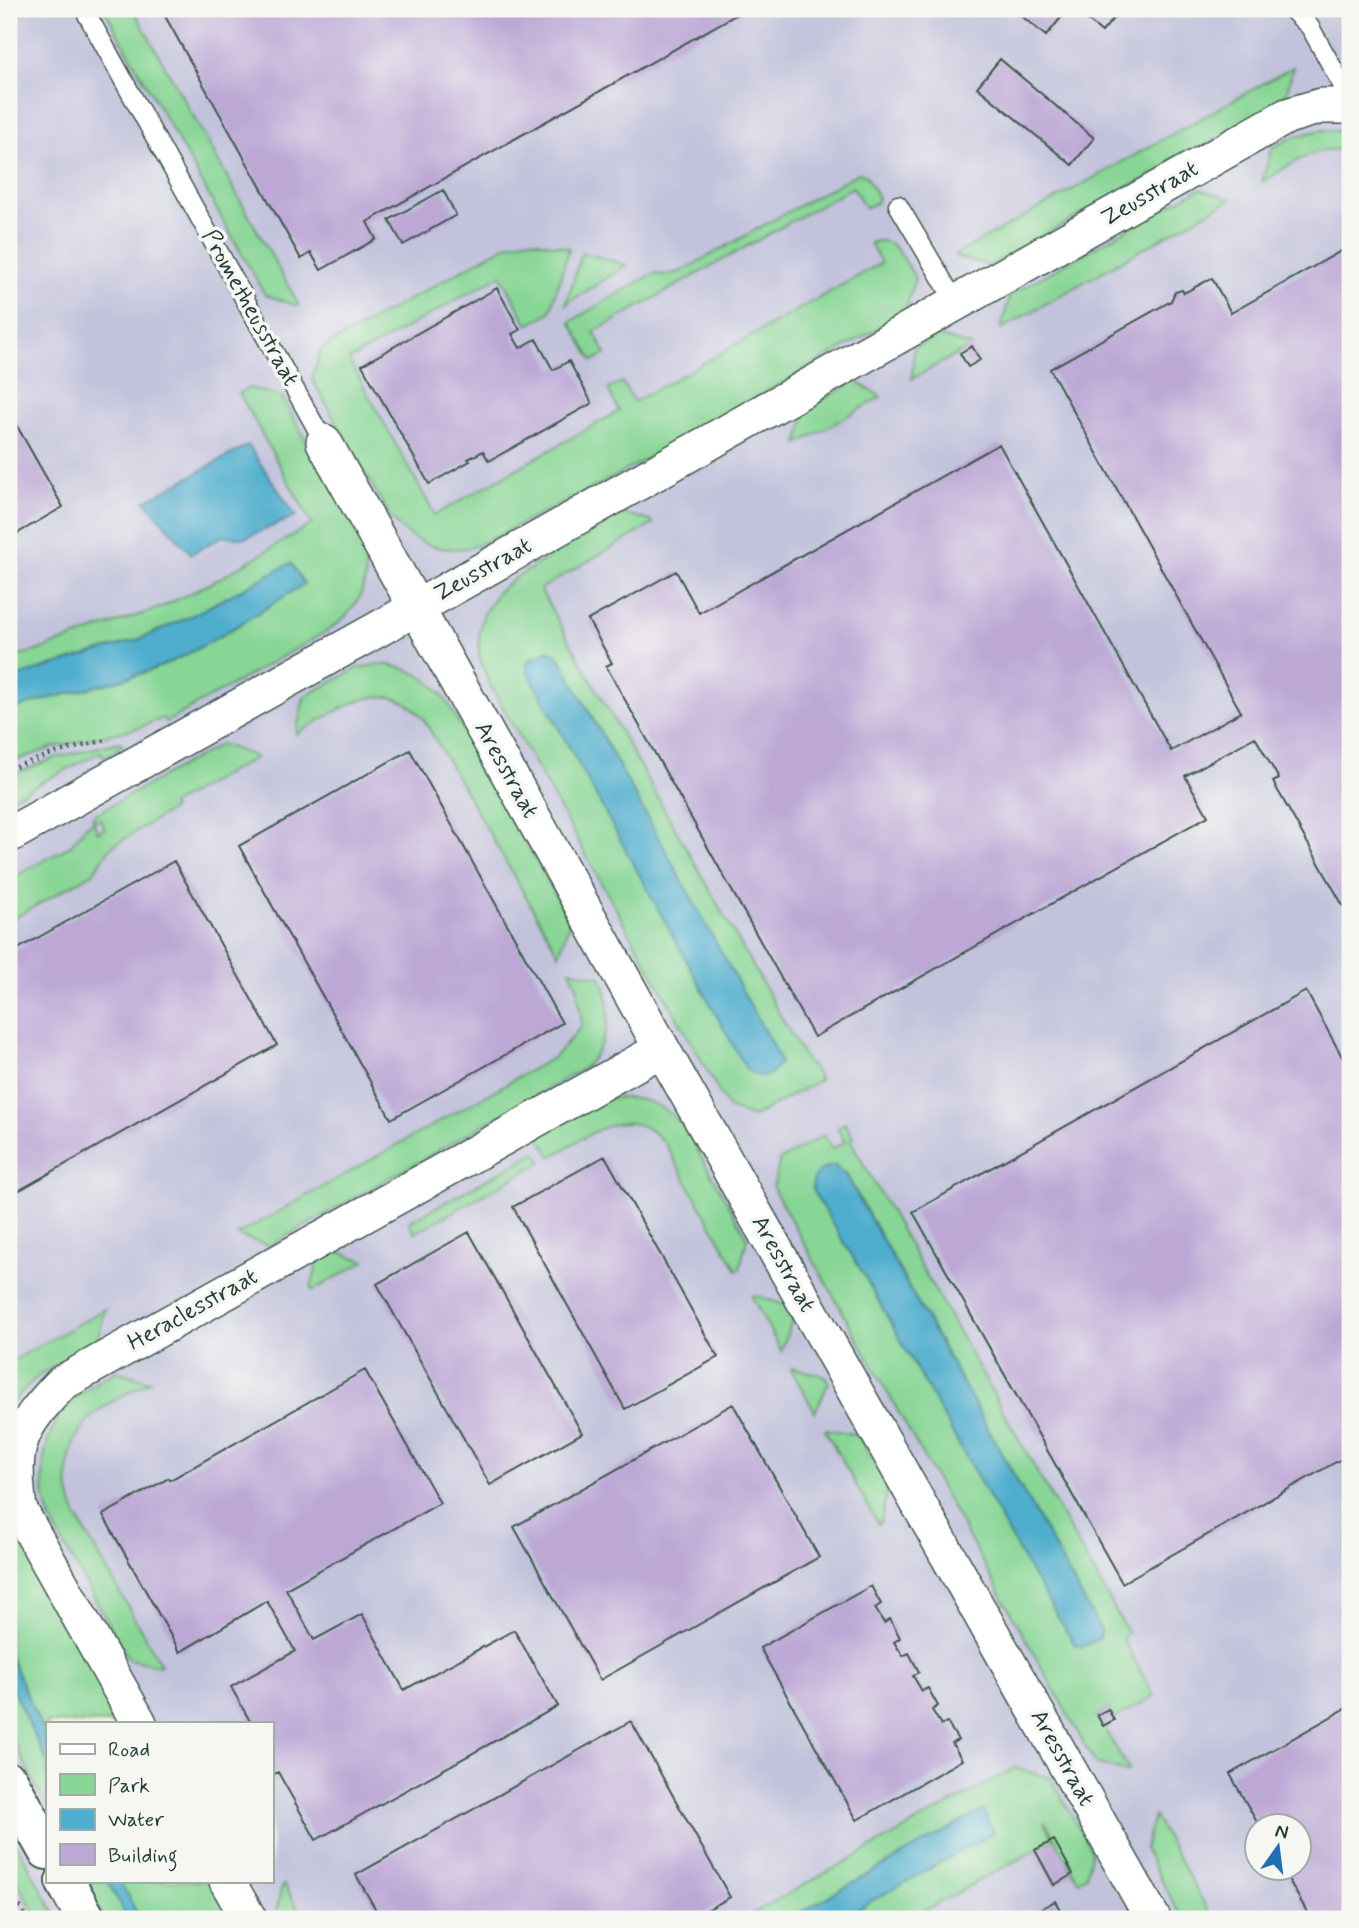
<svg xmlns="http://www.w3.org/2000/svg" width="1359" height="1928" font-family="Mynerve,sans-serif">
<rect width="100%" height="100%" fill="#f6f6f2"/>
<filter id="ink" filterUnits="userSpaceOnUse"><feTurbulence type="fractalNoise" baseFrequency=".0143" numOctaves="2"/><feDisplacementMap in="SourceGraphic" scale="14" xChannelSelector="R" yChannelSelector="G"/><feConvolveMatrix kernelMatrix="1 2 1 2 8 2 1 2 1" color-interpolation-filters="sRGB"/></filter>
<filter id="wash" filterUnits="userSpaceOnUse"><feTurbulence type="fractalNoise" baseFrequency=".00686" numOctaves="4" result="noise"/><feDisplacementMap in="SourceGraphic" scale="28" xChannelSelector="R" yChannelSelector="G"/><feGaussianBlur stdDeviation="1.57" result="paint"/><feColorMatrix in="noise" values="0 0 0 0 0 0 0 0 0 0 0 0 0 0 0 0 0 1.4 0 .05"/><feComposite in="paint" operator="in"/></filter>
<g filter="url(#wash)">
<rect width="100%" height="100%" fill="#efebd7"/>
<path fill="#c2c2dc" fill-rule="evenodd" d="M9,9H1350V1919H9ZM47,1723H271V1881H47ZM1258,1826H1300V1868H1258Z"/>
<path fill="#88d695" stroke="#548a64" stroke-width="2" fill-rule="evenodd" d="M104,9H133L299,305L297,306L265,295Z
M1293,67L1285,100L989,266L957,257L955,255Z
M1321,130L1350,131V153C1319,140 1289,167 1262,182L1272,148L1293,137Z
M858,173L866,175L878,198L876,203L865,208L853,187L594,332L606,354L593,361L570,322L654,273L664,275L680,272Z
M1201,189L1231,199L1001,329L1010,295L1197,190Z
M529,239L569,248L550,312L528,325L501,275L349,360L435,515L619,411L608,389L622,382L634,402L881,263L870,243C894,232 905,262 915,278L905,313L614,477L479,545C443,556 409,544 388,513L312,379L321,349L507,245Z
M582,252L627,265L566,304Z
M936,336L972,346L912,379L914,348Z
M856,381L881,397L798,444L807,409Z
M249,388L282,397C298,426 314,454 330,483C360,535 393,585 329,630L166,722L163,718L138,728L51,748L9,763V711C58,694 110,686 159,667C210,646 257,613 304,584L291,563L195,614L140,639L9,679V658L36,651L162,607L217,580L312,524L239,393Z
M622,513L651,521L653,524L540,589L809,1066L812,1065L820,1080L753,1117L728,1108L488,681L479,655V633L484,613L497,593L515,578ZM548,650L558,655L776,1052L746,1068L528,672V660L543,655Z
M379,664C408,666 431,677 447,702L570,921L559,954L424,720C387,670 337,712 296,734L304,697L356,669Z
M120,742L123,746L104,757L101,752L9,799V776L55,758Z
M221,744L252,755L255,758L171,805L173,809L111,847L93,873L9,921V880L70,846L84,828L93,821L98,832L105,828L100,819L95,821L92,816Z
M570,970L601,977C615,1010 609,1042 584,1068L269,1246L237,1235L554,1057L582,1026L577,986Z
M613,1098C641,1096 664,1104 683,1125L747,1237L740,1269L737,1270L666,1145C631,1099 588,1136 551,1157L538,1135L602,1101Z
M845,1123L853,1138L850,1140L1128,1633L1122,1637L1154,1696L1114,1719L1108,1709L1097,1716L1129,1770L1127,1772L1095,1763L773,1188L780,1160L824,1135L832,1149L845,1142L837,1128ZM845,1172L1101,1631L1100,1638L1082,1647L1031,1573L865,1277L817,1197Z
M536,1152L542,1162L415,1233L409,1222Z
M333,1250L365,1261L312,1291L311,1288L319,1258Z
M754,1295L785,1305L793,1318L781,1351L752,1297Z
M105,1309L97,1342C63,1360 29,1375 9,1409V1363Z
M793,1368L826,1376L829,1382L815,1412L791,1369Z
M116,1371L150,1381C136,1389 120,1396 107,1405C67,1430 59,1476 77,1517L161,1665L159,1666L129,1659L55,1529C35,1485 39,1433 75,1398C87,1387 102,1379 116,1371Z
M827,1429L858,1435L888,1487L881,1521L878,1524L825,1430Z
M9,1517L124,1723H47V1739L9,1655Z
M9,1682L47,1762V1809L9,1732Z
M1015,1768L1051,1778L1092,1851L1086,1875L1078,1880L1046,1822L1044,1823L1054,1840L909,1919H840L994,1832L982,1810L789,1919H743Z
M1154,1816L1213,1919H1183L1144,1849Z
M9,1830L58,1919H38L9,1867Z
M84,1881H107L128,1919H104Z
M120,1881H213L234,1919H140Z
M284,1885L285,1886L304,1919H275L281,1889Z"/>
<path fill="#50aece" stroke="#387681" stroke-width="2" d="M248,445L296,516L245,538L223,536L191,554L145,501Z
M291,563L304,584C257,613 210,646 159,667C110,686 58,693 9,711V679L140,639L195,614Z
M548,650L558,655L776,1052L780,1062C771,1078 760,1081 746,1069L528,672L527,664L531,657L533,660Z
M836,1166L847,1177L1101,1631L1100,1638L1085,1646L1075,1645L1031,1573L865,1277L814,1193C809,1177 820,1166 836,1166Z
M9,1655L47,1739V1762L9,1682Z
M983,1810L994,1832L840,1919H789Z
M107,1881H120L140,1919H128Z"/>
<g id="blocks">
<path fill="#bca7d5" d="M161,9H746L367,222L376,239L321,270L311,253L301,259Z
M1013,9H1068L1046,36Z
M1074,9H1121L1102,32Z
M1000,59L1094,138L1072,165L977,87Z
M443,190L456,215L403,245L389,220Z
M1350,246V918L1273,782L1279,779L1255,737L1185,776L1208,816L814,1037L606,666L612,663L588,620L676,571L699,613L999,444L1171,751L1241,712L1050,369L1171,301L1175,292L1182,290L1184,293L1212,278L1231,313Z
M497,288L520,330L512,334L520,348L536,339L553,370L569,361L592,403L489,461L483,451L468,459L470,461L429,484L362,365Z
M972,346L980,360L968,367L960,353Z
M9,412L63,507L9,538Z
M410,750L562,1023L391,1119L239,846Z
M174,861L277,1045L9,1196V954Z
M1306,991L1350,1071V1454L1122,1583L913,1212Z
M605,1156L718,1357L625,1409L513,1207Z
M469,1232L582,1433L490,1485L377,1284Z
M365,1370L440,1503L286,1589L314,1640L362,1614L404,1690L514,1630L558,1706L316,1840L278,1772L271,1776V1723H251L231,1687L295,1651L267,1601L180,1652L103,1515L169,1478L170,1480Z
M733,1404L819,1557L600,1680L514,1527Z
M871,1586L881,1604L875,1608L884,1623L890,1619L900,1638L894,1642L903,1656L909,1653L919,1672L913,1676L922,1691L928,1688L938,1706L932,1710L941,1725L947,1722L958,1740L952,1743L962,1760L857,1820L760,1648Z
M1350,1706V1919H1311L1282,1868H1300L1299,1826H1259L1230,1774Z
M1108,1709L1114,1720L1103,1726L1097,1715Z
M631,1721L730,1897L691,1919H381L356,1875Z
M1054,1840L1073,1874L1054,1885L1035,1850Z
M1055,1901L1065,1919H1022Z"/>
</g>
</g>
<g filter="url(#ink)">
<use href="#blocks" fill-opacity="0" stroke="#3e574c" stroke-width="2"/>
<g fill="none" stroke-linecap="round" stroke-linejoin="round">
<g stroke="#3e574c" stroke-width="21">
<path id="service" d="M84,9L324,442
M1291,9L1310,27L1350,99
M898,205L956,303"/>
</g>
<g stroke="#3e574c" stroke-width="38">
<path id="minor" d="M324,442L662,1049L1153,1919
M9,835L416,608L1287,116L1321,106H1350
M139,1723L19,1509C11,1445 18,1429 62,1383L662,1049
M227,1881L249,1919"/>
</g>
<g stroke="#3e574c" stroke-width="42">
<path id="tertiary" d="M9,1782L47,1850
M65,1881L86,1919"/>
</g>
<path stroke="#3e574c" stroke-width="4.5" stroke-dasharray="2 5" stroke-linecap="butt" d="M9,769L55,753L106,740
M9,1888L27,1919"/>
<use href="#service" stroke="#fff" stroke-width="18"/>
<use href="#minor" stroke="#fff" stroke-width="35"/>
<use href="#tertiary" stroke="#fff" stroke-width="38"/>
</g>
</g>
<g text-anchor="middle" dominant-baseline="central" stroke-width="7" stroke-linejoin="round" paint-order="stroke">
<g font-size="24" fill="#1f3d34" stroke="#f6f6f2">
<text transform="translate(1150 194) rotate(-30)">Zeusstraat</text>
<text transform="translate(250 308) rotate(61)">Prometheusstraat</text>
<text transform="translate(483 570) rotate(-29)">Zeusstraat</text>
<text transform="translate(506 770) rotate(61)">Aresstraat</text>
<text transform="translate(783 1264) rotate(61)">Aresstraat</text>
<text transform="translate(193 1310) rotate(-29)">Heraclesstraat</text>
<text transform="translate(1062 1758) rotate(61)">Aresstraat</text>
</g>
</g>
<rect width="1359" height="1928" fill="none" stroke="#f6f6f2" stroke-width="35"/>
<rect x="46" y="1722" width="228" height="161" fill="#f6f6f2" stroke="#a0aca6" stroke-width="2"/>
<rect x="60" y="1744" width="35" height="10" fill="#ffffff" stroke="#a0aca6" stroke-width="2"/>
<text x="108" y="1756" font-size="21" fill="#1f3d34">Road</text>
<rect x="60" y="1774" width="35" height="21" fill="#88d695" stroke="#a0aca6" stroke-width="2"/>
<text x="108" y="1792" font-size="21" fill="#1f3d34">Park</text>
<rect x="60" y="1809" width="35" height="21" fill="#50aece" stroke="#a0aca6" stroke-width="2"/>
<text x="108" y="1826" font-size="21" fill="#1f3d34">Water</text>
<rect x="60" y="1844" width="35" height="21" fill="#bca7d5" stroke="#a0aca6" stroke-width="2"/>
<text x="108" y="1862" font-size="21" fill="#1f3d34">Building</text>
<g transform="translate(1278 1847) rotate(14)"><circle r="33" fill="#f6f6f2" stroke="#a0aca6" stroke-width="2"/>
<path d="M0-5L12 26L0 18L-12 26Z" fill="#1f6fb2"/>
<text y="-10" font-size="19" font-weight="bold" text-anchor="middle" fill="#1f3d34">N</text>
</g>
</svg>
